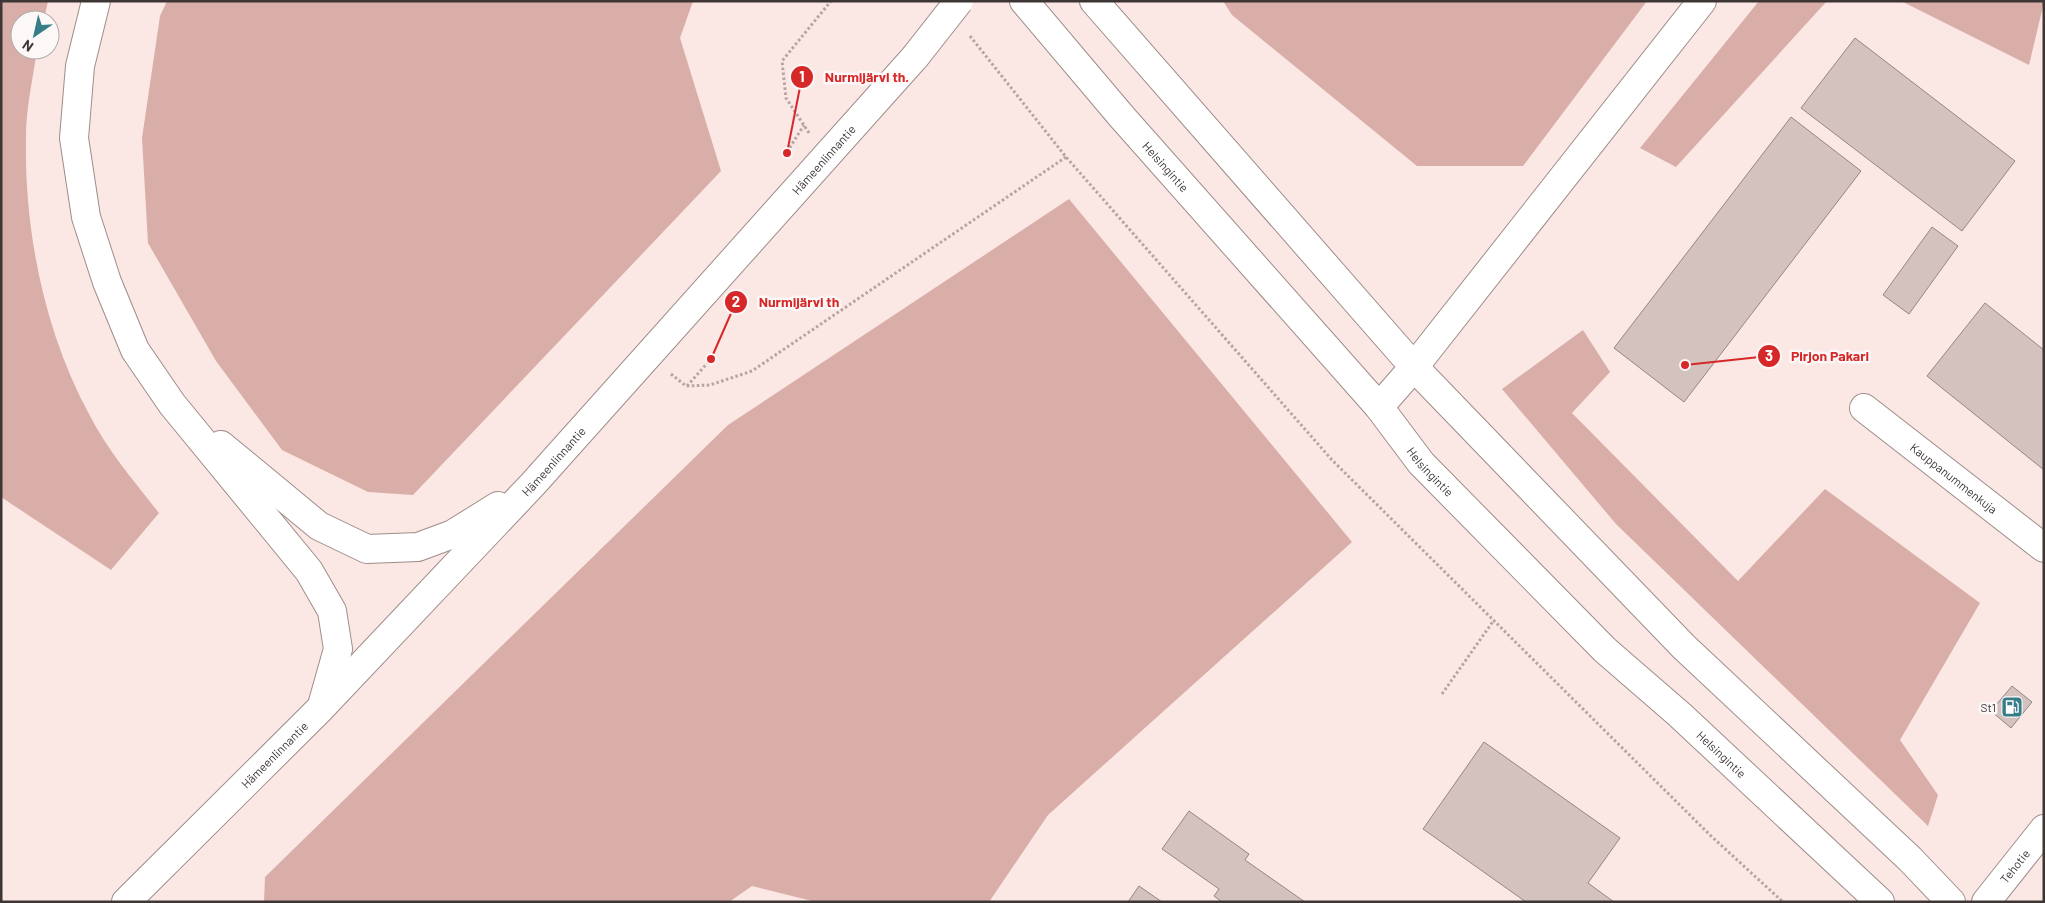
<svg xmlns="http://www.w3.org/2000/svg" width="2045" height="903" font-family="Barlow,sans-serif">
<rect width="100%" height="100%" fill="#fbe7e4"/>
<path fill="#d9aea8" d="M1,1H48L44,20H20V50H37C33,78 26,108 26,136C24,230 44,331 89,414C107,450 134,481 159,513L111,570L1,497Z
M167,1H693L680,38L721,171L413,495L368,492L282,450L216,361L148,243L142,138L160,16Z
M1223,1H1647L1523,166H1417L1232,15Z
M1759,1H1827L1676,167L1640,148Z
M1901,1H2044V2L2029,65Z
M1069,199L1352,542L1048,815L989,902H816L752,886L729,902H264L265,877L728,425Z
M1583,330L1610,372L1572,413L1738,581L1825,489L1980,603L1900,740L1938,795L1928,826L1616,524L1502,389Z"/>
<path fill="#d4c2bf" stroke="#978583" d="M1855,38L2015,161L1962,231L1801,108Z
M1791,117L1861,171L1684,402L1614,348Z
M1932,227L1958,246L1909,314L1883,295Z
M1985,303L2044,350V470L1927,376Z
M2012,686L2032,702L2011,728L1991,711Z
M1484,742L1620,838L1588,883L1614,902H1526L1423,829Z
M1189,811L1249,854L1245,860L1305,902H1222L1214,896L1219,889L1162,849Z
M1139,886L1162,902H1128Z"/>
<g fill="none" stroke-linecap="round" stroke-linejoin="round">
<g stroke="#9e8d8a" stroke-width="30">
<g id="street">
<path id="s1" d="M1864,408L2044,548"/>
<path id="s2" d="M1986,902L2044,829"/>
</g>
</g>
<g stroke="#9e8d8a" stroke-width="30">
<g id="secondary">
<path d="M96,1L80,66L74,138L86,217L107,282L135,350L172,404L309,571L332,611L338,649L323,702"/>
<path id="s3" d="M1024,1L1122,117L1379,407L1421,463L1605,650L1680,715L1880,902"/>
<path d="M1094,1L1414,367L1684,647L1910,859L1951,902"/>
<path d="M1379,407L1414,367L1702,1"/>
<path d="M221,445L319,526L367,549L418,547L453,534L498,506"/>
<path id="s4" d="M126,902L321,708L533,484L915,57"/>
</g>
</g>
<path stroke="#b4a5a2" stroke-width="3" stroke-dasharray="2.5 2.5" stroke-linecap="butt" d="M970,36L1066,157L1332,460L1710,835L1783,902
M809,133L786,98L782,61L831,1
M787,152L804,125
M671,374L686,386L710,385L752,371L1066,157
M687,386L711,359
M1442,694L1494,620"/>
<use href="#street" stroke="#fff" stroke-width="28"/>
<use href="#secondary" stroke="#fff" stroke-width="28"/>
<g stroke="#9e8d8a" stroke-width="30" stroke-linecap="butt">
<path id="secondary-bridge" d="M915,57L959,1"/>
</g>
<use href="#secondary-bridge" stroke="#fff" stroke-width="28"/>
</g>
<defs>
<g id="fuel-square" transform="scale(1.125)"><rect x="-9" y="-9" width="18" height="18" rx="4" fill="#377c89" stroke="#fcf8f8"/><path d="M-5.5-6h7V0h2V4h1.3V-2.5L3-4.5l.8-.8L6-3V5H2.5V1h-1V6h-7ZM-4.2-4.7v3.2H.2V-4.7Z" fill="#fff"/></g>
</defs>
<g fill-rule="evenodd">
<use href="#fuel-square" x="2012" y="707"/>
</g>
<g text-anchor="middle" dominant-baseline="central" stroke-width="5" stroke-linejoin="round" paint-order="stroke">
<g font-size="12" fill="#3d3635" stroke="#fcf8f8">
<text stroke="none"><textPath href="#s4" startOffset="1019">Hämeenlinnantie</textPath></text>
<text stroke="none"><textPath href="#s3" startOffset="218">Helsingintie</textPath></text>
<text stroke="none"><textPath href="#s4" startOffset="614">Hämeenlinnantie</textPath></text>
<text stroke="none"><textPath href="#s3" startOffset="622">Helsingintie</textPath></text>
<text stroke="none"><textPath href="#s1" startOffset="114">Kauppanummenkuja</textPath></text>
<text stroke="none"><textPath href="#s3" startOffset="1028">Helsingintie</textPath></text>
<text stroke="none"><textPath href="#s4" startOffset="209">Hämeenlinnantie</textPath></text>
<text stroke="none"><textPath href="#s2" startOffset="46">Tehotie</textPath></text>
</g>
<g font-size="12" fill="#3d3635" stroke="#fcf8f8" text-anchor="end">
<text x="1996" y="707">St1</text>
</g>
</g>
<path fill="none" stroke="#d62828" stroke-width="2" d="M787 153L802 77M711 359L736 302M1685 365L1769 356"/>
<g fill="#d62828" stroke="#fcf8f8" stroke-width="2">
<circle cx="787" cy="153" r="5"/>
<circle cx="711" cy="359" r="5"/>
<circle cx="1685" cy="365" r="5"/>
<circle cx="802" cy="77" r="12"/>
<circle cx="736" cy="302" r="12"/>
<circle cx="1769" cy="356" r="12"/>
</g>
<g font-size="15" text-anchor="middle" font-weight="bold" fill="#fff">
<text x="802" y="82">1</text>
<text x="736" y="307">2</text>
<text x="1769" y="361">3</text>
</g>
<g font-size="14" text-anchor="middle" font-weight="bold" fill="#d62828" stroke="#fcf8f8" stroke-width="5" stroke-linejoin="round" paint-order="stroke">
<text x="867" y="82">Nurmijärvi th.</text>
<text x="799" y="307">Nurmijärvi th</text>
<text x="1830" y="361">Pirjon Pakari</text>
</g>
<rect width="2045" height="903" fill="none" stroke="#3d3635" stroke-width="5"/>
<g transform="translate(35 35) rotate(214)"><circle r="24" fill="#fcf8f8" stroke="#b0aaaa"/>
<path d="M0-4L9 19L0 12L-9 19Z" fill="#377c89"/>
<text y="-8" font-size="14" font-weight="bold" text-anchor="middle" fill="#3d3635">N</text>
</g>
</svg>
